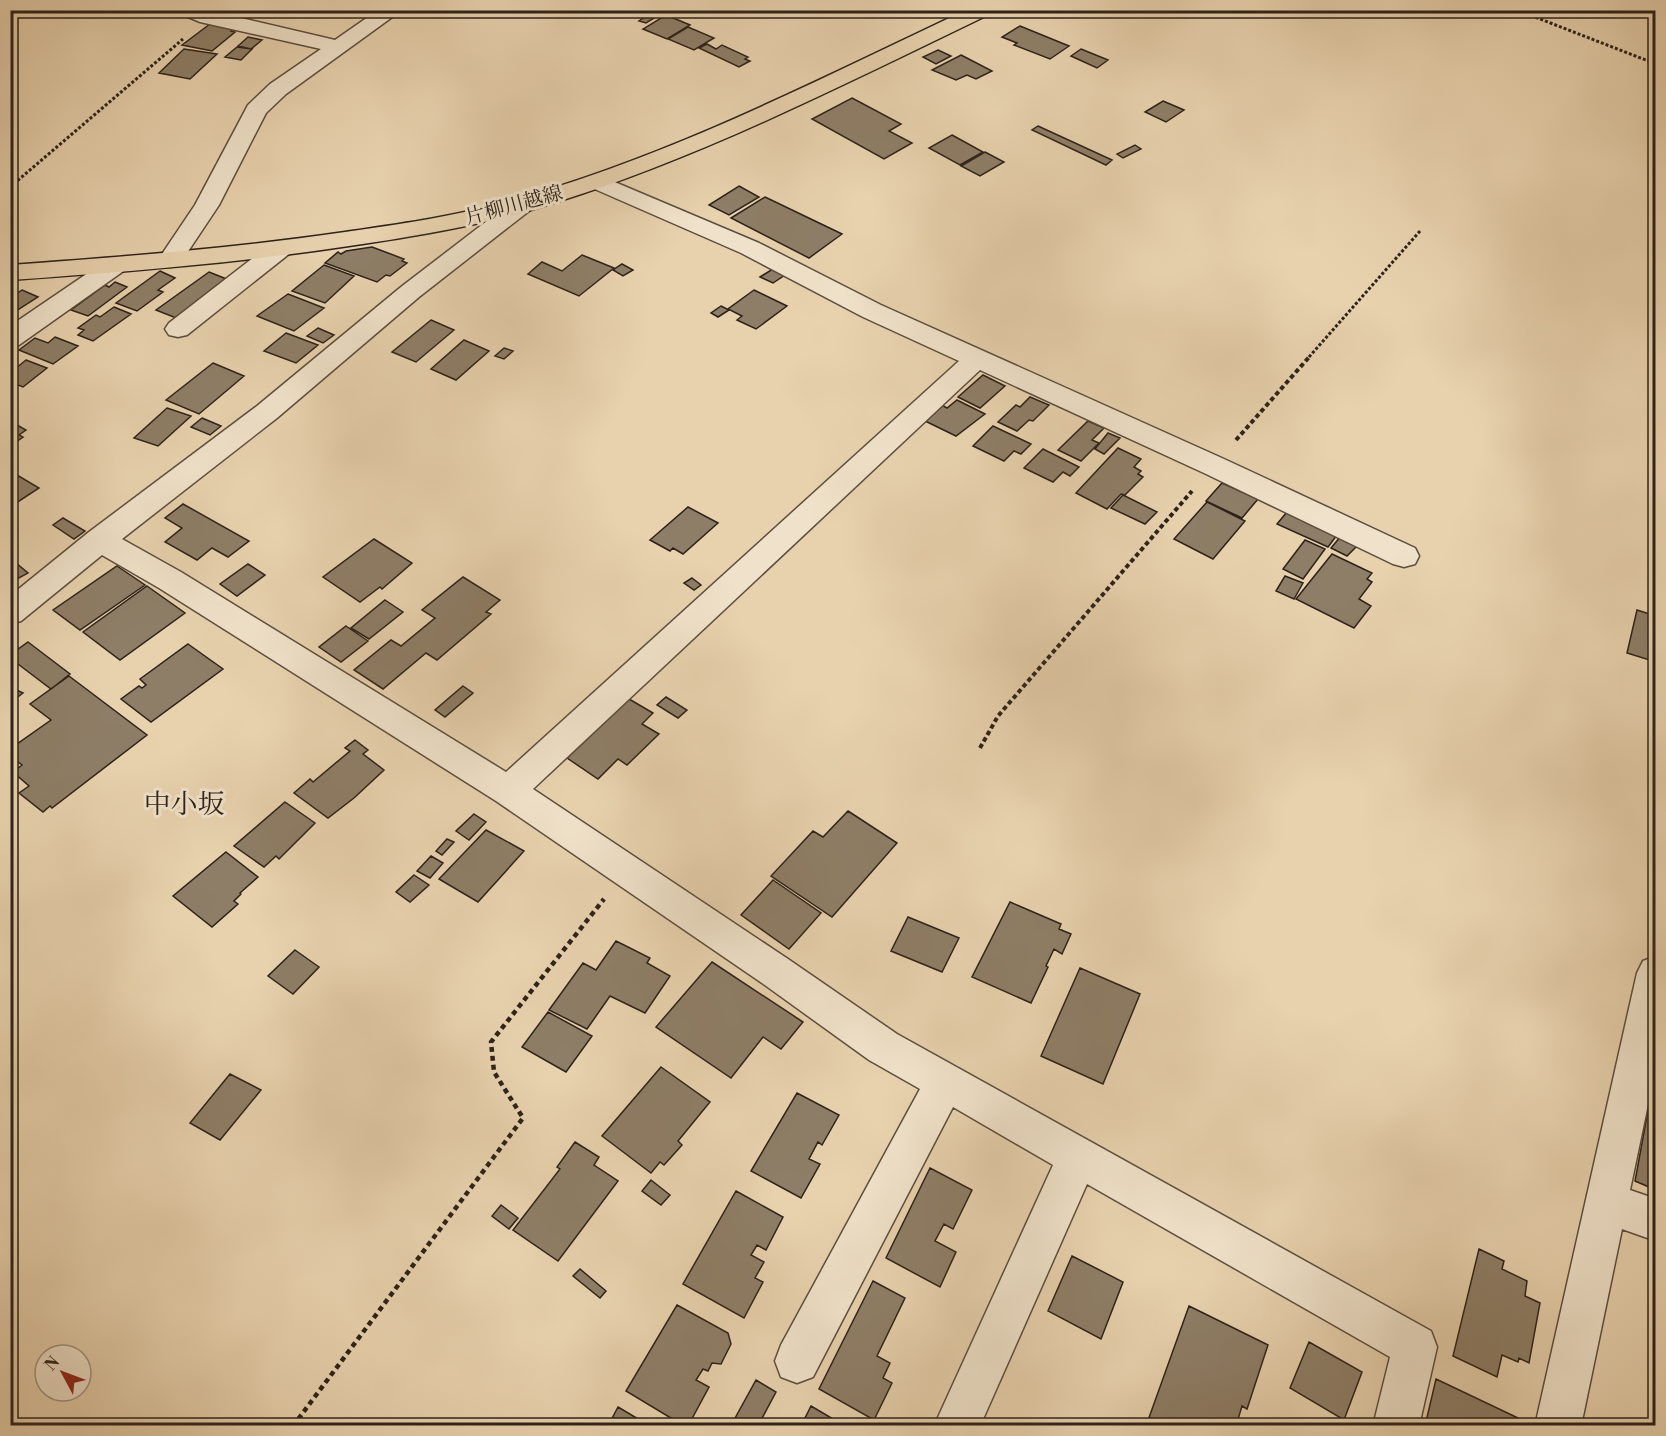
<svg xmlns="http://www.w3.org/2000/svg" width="1666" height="1436" font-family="'Libre Bodoni','Noto Serif JP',serif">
<rect width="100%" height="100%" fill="#e8d2ae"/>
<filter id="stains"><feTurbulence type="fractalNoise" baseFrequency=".00333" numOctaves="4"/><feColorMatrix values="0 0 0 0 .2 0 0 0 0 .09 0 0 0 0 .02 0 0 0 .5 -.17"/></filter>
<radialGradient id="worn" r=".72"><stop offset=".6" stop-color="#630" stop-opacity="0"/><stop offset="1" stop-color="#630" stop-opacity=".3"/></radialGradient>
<path fill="#8e7e67" stroke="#2d221a" stroke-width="1.5" d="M652,12L659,15L646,23L639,21Z
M666,15L690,25L667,39L643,29Z
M210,24L234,28L231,31L235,32L212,51L182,45Z
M1020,26L1069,46L1050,59L1014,45L1017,43L1002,37Z
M688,27L714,38L694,50L668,39Z
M248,37L262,40L251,49L238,46Z
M707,44L716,49L722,45L748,57L745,59L750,61L739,67L699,48Z
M237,47L252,49L241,60L225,57Z
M184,49L217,54L190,79L159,73Z
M1081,49L1108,60L1097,68L1071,56Z
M938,50L951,56L936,64L923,57Z
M961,55L992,71L976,79L967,75L956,80L932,70Z
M852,98L901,124L889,131L912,143L884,159L812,119Z
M1163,101L1184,110L1166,122L1145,112Z
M1038,126L1112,160L1106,165L1032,130Z
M952,135L983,152L960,165L929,148Z
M1135,145L1141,149L1123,158L1117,154Z
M985,152L1004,162L980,176L961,166Z
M739,186L759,197L729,215L709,205Z
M765,197L842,234L809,258L731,218Z
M372,247L404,259L402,261L407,263L390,276L386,275L377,282L325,263L338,252L341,254L346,251Z
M582,255L614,268L579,296L528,274L542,262L562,271Z
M622,264L633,270L623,276L613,270Z
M324,265L354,276L325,303L292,291Z
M776,267L788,273L773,283L760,277Z
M160,271L175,278L158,290L163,292L137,311L116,303Z
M209,272L229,280L176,318L156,310Z
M115,282L127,287L88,316L71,310L105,285L109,287Z
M22,290L38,297L10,315V291L16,294Z
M754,290L787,306L756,329L737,320L742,316L728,309Z
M288,294L324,308L294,331L257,316Z
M721,306L729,310L718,317L711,313Z
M114,307L131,314L93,341L78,335L84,330L78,328L96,315L100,317Z
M431,320L454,330L416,362L392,352Z
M318,328L334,335L323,343L307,336Z
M286,333L318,345L296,363L264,351Z
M55,337L78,346L53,364L19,350L35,338L48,343Z
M464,340L489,351L456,380L431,369Z
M504,348L513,351L504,359L495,356Z
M26,360L47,368L23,387L10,382V367L15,369Z
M213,363L244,376L199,414L166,400Z
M983,375L1005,386L980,408L958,397Z
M1030,397L1049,405L1033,421L1029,420L1017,431L998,422L1016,405L1020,407Z
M957,400L985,414L956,436L923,420L940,404L947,408Z
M167,408L191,416L158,446L134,438Z
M202,418L221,426L210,435L191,427Z
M10,421L26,430L19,435L23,437L10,446Z
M1088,421L1104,428L1092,440L1099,443L1081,461L1058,450Z
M993,426L1031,444L1021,454L1014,451L1004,461L973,446Z
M1108,433L1120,438L1104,454L1095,449Z
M1118,448L1141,459L1134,467L1141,471L1138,474L1143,477L1125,495L1121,494L1107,509L1076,493Z
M1043,449L1079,467L1070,476L1063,472L1053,482L1024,468Z
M17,475L39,488L10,507V479Z
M1222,483L1258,499L1242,518L1206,501Z
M1123,495L1157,512L1145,524L1111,508Z
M1207,502L1245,521L1213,559L1174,539Z
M183,504L249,541L228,557L212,548L197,560L165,542L182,528L165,518Z
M688,507L718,523L683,554L673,548L670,551L650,540Z
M1287,512L1337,535L1328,547L1277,524Z
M63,518L85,531L74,539L53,525Z
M1341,536L1358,545L1347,556L1331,548Z
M374,539L412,563L382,589L380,587L360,602L323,577Z
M1305,540L1325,549L1303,579L1283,569Z
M1332,554L1372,573L1367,579L1372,582L1359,599L1371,606L1354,628L1296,599Z
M10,558L28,573L10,583Z
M248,564L265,575L237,596L220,584Z
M117,566L145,585L80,630L53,610Z
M1285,576L1303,583L1294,599L1276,591Z
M463,577L500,600L486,612L491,614L437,660L426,653L383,689L354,670L391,640L401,646L435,618L422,610Z
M692,578L701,585L694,590L684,583Z
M147,586L185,613L120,660L83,632Z
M385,600L403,612L369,639L351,628Z
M1637,610L1656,616V662L1627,653Z
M346,626L368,641L341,662L319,647Z
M28,642L70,674L51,689L10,658V655Z
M188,644L223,669L151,722L121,699L139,686L142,688L146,685L140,679Z
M69,676L147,735L52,808L50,806L43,812L19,793L29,786L13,772L22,765L10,756V749L51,720L30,704Z
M463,686L473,693L445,717L435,710Z
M10,687L23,693L10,703Z
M666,697L687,710L678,718L657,705Z
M629,699L653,713L642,724L659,734L627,765L618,759L598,779L567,758Z
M355,740L368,750L363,754L384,770L354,798L328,818L294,793L310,779L313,782L350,751L345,748Z
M285,802L315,823L279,859L276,856L264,867L234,846Z
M848,811L897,843L832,917L771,876L813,831L823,837Z
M474,814L486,822L469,840L456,831Z
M486,830L524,851L478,902L439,879Z
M447,839L454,842L442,855L436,851Z
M226,852L258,877L240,893L241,894L234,901L238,904L212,927L173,896Z
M431,856L443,863L430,878L417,871Z
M414,875L429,885L410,902L396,892Z
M773,880L821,913L789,949L741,915Z
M1010,902L1061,924L1059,929L1071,934L1062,954L1054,949L1046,966L1048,967L1031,1003L972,977Z
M908,917L959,938L942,972L891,951Z
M616,941L650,958L647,963L670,976L645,1013L610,996L587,1029L549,1010L583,963L596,970Z
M295,950L319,967L293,994L268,976Z
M712,962L803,1022L781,1049L763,1037L731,1078L656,1027Z
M1080,968L1140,994L1103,1084L1041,1056Z
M548,1012L592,1036L566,1072L522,1047Z
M661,1067L710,1102L678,1141L682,1145L664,1165L660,1162L651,1173L602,1136Z
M1656,1067V1190L1635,1181Z
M230,1074L261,1090L220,1140L190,1123Z
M797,1093L839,1115L822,1145L818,1142L809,1159L820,1164L801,1198L751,1171Z
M575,1142L599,1157L594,1165L618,1181L558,1261L513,1230L560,1169L557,1167Z
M930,1168L972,1190L953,1229L944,1224L935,1241L956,1252L940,1287L886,1258Z
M651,1180L670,1195L661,1205L642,1191Z
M736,1191L783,1217L766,1250L757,1245L751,1255L764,1262L755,1278L763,1282L744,1318L683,1284Z
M501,1205L518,1218L509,1229L492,1216Z
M1479,1249L1504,1261L1502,1269L1527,1281L1525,1296L1540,1303L1529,1363L1519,1358L1518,1362L1502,1355L1497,1377L1453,1356Z
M1072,1256L1123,1282L1101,1339L1048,1311Z
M580,1269L606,1291L600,1298L573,1276Z
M873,1281L905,1298L877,1356L890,1363L883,1378L892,1383L874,1420L819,1389Z
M677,1305L728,1333L731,1344L721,1364L712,1363L708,1371L703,1369L696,1380L709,1387L688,1426H684L626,1391Z
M1189,1306L1268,1345L1247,1409L1242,1406L1236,1426H1146Z
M1309,1342L1362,1372L1344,1420L1290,1388Z
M1436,1379L1518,1418L1516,1426H1425Z
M756,1380L776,1392L758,1426H743L734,1420Z
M811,1406L845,1426H801Z
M618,1407L650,1426H608Z"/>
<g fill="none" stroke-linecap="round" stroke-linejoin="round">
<g stroke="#5c4e3f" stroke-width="3">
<path id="minor" d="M178,10H207L335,40L378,10H402L286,94L266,113L219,205L179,265L170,267L161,265L158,260L195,205L248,105L270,84L321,49L200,22L181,14Z
M598,175L759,243L881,305L1224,459L1415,548L1419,556L1415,564L1404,567L1393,564L1204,473L980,370L533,789L788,959L897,1034L1431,1331L1437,1347L1419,1426H1373L1390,1357L1087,1184L980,1426H934L1053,1165L953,1107L813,1377L797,1383L781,1377L775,1361L781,1345L920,1089L869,1060L762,983L496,801L159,588L102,555L21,621L10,624V596L89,532L257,406L401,287L513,201L521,199L529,201L533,206L529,211L419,297L277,418L122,539L181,572L506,772L959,361L863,317L741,253L590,187L586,182L590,177Z
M280,242L289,244L292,249L289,254L187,335L178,337L169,335L165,329L169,323L271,244Z
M116,258L125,260L128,265L125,270L19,345L10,347V326L107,260Z
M1656,956V1066L1630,1190L1656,1199V1241L1622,1229L1581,1426H1535L1637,973L1643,961Z"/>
</g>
<g stroke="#2d221a" stroke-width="3">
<path id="major" d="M966,10H993L990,14C840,86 691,163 531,210C471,227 410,237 349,246C237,263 124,272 10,280V265C122,257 234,248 345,232C401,224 458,216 513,200C671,156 818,80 966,10Z"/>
</g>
<path stroke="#2d221a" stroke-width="3" stroke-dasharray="3 2" stroke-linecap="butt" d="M1517,10L1656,64
M10,187L183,39
M1309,357L1420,231"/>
<path stroke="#2d221a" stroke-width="4" stroke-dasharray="4.5 3" stroke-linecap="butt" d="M1236,440L1310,356
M980,748L998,716L1192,491"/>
<path stroke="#2d221a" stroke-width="4.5" stroke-dasharray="5 4" stroke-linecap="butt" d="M293,1426L523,1118L494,1072L491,1042L604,899"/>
<use href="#minor" fill="#f0e2ca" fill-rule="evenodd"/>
<use href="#major" fill="#e8d2ae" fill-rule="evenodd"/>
</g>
<g text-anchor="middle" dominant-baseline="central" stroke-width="6" stroke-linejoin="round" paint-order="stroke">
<g font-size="20" fill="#2d221a" stroke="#f0e2ca">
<text transform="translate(514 206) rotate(-15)">片柳川越線</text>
</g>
<g font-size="27" fill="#2d221a" stroke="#f0e2ca">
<text x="184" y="805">中小坂</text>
</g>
</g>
<rect width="1666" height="1436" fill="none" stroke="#e8d2ae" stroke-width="36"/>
<rect x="12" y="12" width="1642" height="1412" fill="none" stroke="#2d221a" stroke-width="3"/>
<rect x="18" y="18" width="1630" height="1400" fill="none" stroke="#2d221a" stroke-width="1.5"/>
<g transform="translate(63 1373) rotate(311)"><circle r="28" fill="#f0e2ca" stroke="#a29584" stroke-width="1.5"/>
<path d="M0-4.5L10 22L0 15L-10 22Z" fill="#8f2418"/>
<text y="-9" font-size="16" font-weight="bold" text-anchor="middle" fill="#2d221a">N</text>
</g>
<rect width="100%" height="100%" filter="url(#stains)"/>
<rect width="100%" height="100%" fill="url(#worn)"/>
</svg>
